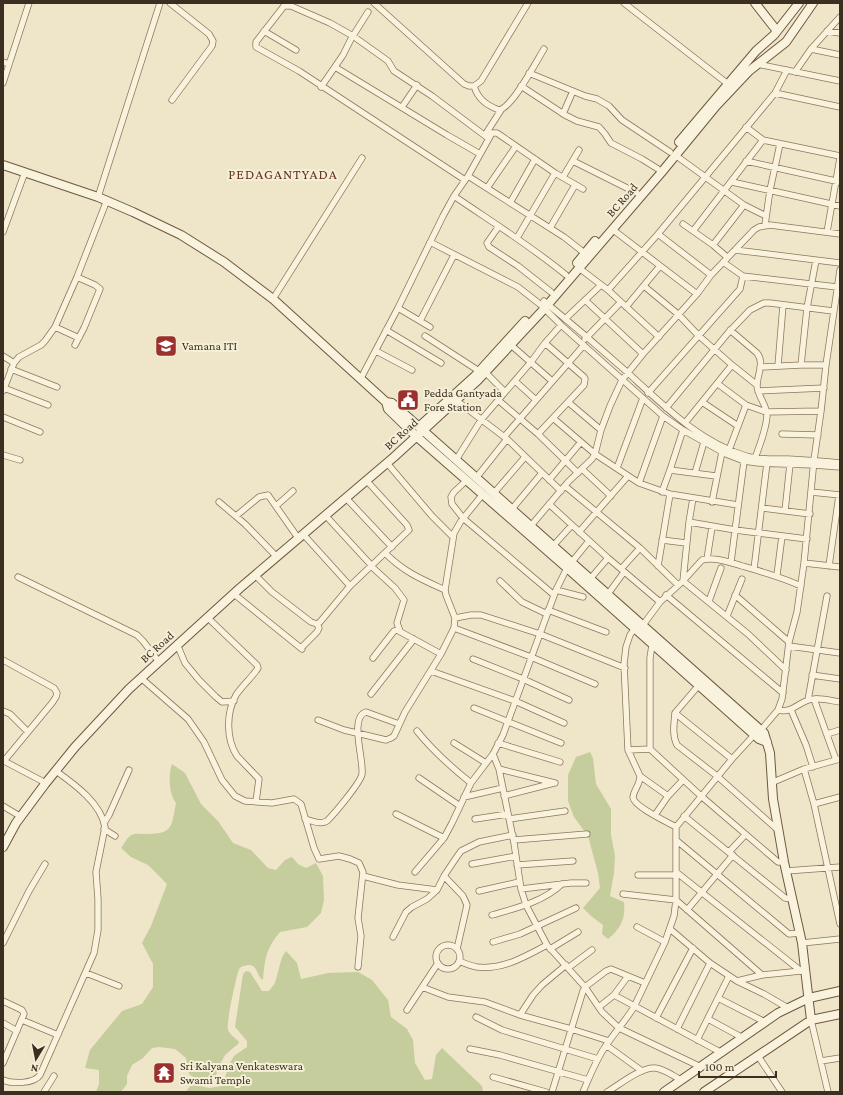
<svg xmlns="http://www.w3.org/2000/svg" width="843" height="1095" font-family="'Crimson Pro',serif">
<rect width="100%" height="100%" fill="#efe5c9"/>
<path fill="#c5cd9c" d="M590,752L593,758L596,784L611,809V835L615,856L614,873L610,896L624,902C626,919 620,929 608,939L602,934L603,925L591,916L583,908L600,888L598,873L588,836L574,817L568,801V775L576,757Z
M172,764L185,773L201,804L218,821L233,843L251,850L268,868L276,870L285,860L292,857L298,864L306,868L316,863L323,876L324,900L321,913L307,927L280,932C266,949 265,958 263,980C256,976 258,964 248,965C244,966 241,966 239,969C236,978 226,1023 228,1030C230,1035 236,1038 239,1042L238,1044L225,1055L218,1068L215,1079C206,1082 196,1080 189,1074L186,1058L175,1049L159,1047L152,1048L143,1058L132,1065L127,1076V1084L121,1092H96L99,1084V1070L85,1068L90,1050L122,1011L142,1004L153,987V964L142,943L151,926L167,884L148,865L131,857L121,848C124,844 127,838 130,836C134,833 139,834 143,834C172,834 171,830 176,803C169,794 168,775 172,764Z
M286,951L297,963L301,979L328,973L358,972L372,980L388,1000L391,1017L407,1029L413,1040L415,1063L425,1080L432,1079L436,1055L442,1048L482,1086L483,1092H186L190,1086L195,1085L209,1088L222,1086L230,1063L234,1056L247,1047V1041L235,1027L243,974L246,971L250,972L262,991H269L275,983L282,957Z"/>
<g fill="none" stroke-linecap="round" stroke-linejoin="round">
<g stroke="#8b775d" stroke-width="7">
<path id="street" d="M170,3L209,34L213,41L212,46L172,100
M374,3L464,84L469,86H474L481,81L528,3
M624,3L728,84
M264,31L296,50
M827,31L840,33
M811,49L840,55
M3,62L9,64
M757,64L840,81
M335,67L447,135L480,154
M795,72L811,49L840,17
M529,73L585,96L597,99L609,106L622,120L670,152
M3,83L29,3
M474,86C478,99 486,105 499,110C512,108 536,62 544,49
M521,86L565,115L577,121L599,127L605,134L611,143L642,159L658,169
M321,87L343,55L351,39L368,12
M775,93L840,107
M402,107L417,85
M563,114L573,91
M746,127L763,140L840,156
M485,135L501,110
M675,155L744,205L766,216
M573,161L637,193
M746,161L840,182
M468,176L564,237L587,255
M563,177L579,150
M465,180L299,71L256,47V42L284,6H291L330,23L353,36L388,61L394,71L432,96L488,138
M732,182L840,206
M487,188L516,146
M454,196C492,222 531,246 566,275
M98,197L160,3
M510,203L535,159
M683,224L713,245L727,257
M765,225L770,190L780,144
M499,226L487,243L489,247L518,266L551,292
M550,228L575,185
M612,229L697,294
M693,231L763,140
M3,232L25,172
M827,232L840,158
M658,234L711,275
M517,238L555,173
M430,242L518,287L541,305L561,325L663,416L683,430L726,454L744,461L758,463L814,465L840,467
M713,245L744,205
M735,250L840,263
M723,262L743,276L837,287
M579,268L608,290L659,337
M644,286L679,315L698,335L732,365L757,385
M608,290L658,234L775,93L787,70
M273,299L362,158
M585,300L643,354
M544,301C572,324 600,348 627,372C662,404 699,442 746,456C759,460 774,459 788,459C806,460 823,461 840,463
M626,307L660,266
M398,308L430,327
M565,319L601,285
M420,321L454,255
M55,327L79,338
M386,330L441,363
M730,330L757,353C765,363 757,375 757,386C758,397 767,405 767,416C766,430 760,445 755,458
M425,336L479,371
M585,339L621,302
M75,345L84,328L100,289L95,285L77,277
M511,345L552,381
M376,351L412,370
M3,356L14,363
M801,365L807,308L816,260
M778,366L783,305
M760,367L801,365H826
M11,369L57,387
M485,372L505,392
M361,378L398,308L443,216L454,196L468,176L492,133H497L555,173L583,189
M515,381L536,400
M718,384L746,405L766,412L821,411
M4,388L48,405
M3,391L14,363L19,357L41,345L45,341L55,327L77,277L107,200
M758,391L824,388
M648,393L740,289L743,276
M498,400L538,434L578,473
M457,401L507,439L561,491
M568,402L601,430
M702,402L738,426
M666,408L728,333L750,310L764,303H770L833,311
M3,417L40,432
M553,418L595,454L639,483L670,494L738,505
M685,423L732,365
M538,434L584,385L585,379L584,377L545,343
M782,434L818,435
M504,437L584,345
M729,450L746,405
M3,455L20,460
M456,460L481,420L531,362L545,343L561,325
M387,463L432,516L453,537
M617,468L643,398
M582,469L611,496
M670,470L716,476
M695,473L704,442
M476,478L507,439
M467,480L454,492L451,497L452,504L463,518L554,595
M549,480L581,442
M639,483L663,416
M565,486L640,548L678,585
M662,492L670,470L683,430
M811,492L840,495
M494,493L525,457
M346,498L392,547
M693,498L689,522L683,581L748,634L786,670
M219,502L245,524L274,554
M712,502L722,452
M549,504L608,558L660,602
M276,506L293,491
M762,508L810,514
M512,509L542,473
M785,511L790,464
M236,516L259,497L268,495L296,535
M326,516L371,565V566L395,588L404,600L397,623L400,631
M689,522L735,530L807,539
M529,528L568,482L592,459L595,454L601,430L610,406L622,380L643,354L697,294L711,275L754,230L759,227L770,225L840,234
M579,532L628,476
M303,534L350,586
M662,540L686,543
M553,546L572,525
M385,553C404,572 421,579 445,590
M707,559L712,527
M731,562L744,461
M804,563L840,567
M658,566L670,494
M829,566L839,495
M621,569L640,548
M754,569L767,463
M255,575L272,592L311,622L317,624L320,622L350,586L409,530L407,525L366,480
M777,575L782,536
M18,577L137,635L143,641L156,658
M590,579L608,558
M500,581L522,602L547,614
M556,590L583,597
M234,594L302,649
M608,594L624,572
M666,595L783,693
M735,595L789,642
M709,601L721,568
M548,610L606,632
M727,616L742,579
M208,618L257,665L258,668L256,671C250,679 241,687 236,695C226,713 226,739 237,756L259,779L256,802
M455,618L471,615H481L540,634L625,668
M643,625L660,602L683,581L702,560C716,557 729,562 742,566C763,572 781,577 801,586
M454,628L531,657L595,684
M635,628L630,635L626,647L624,664L628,750L640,776C640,785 634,789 633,797C633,806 667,822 676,827
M177,644L185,663L199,680L216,697L222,702L234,701
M652,645L650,658V749L701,796L778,862H784
M789,646L840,653
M301,648L317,632L319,628L317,624
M373,658L394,631L397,630L441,654
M473,659L523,679L569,700
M3,660L54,688L57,693L56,697L52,703L4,761L42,781
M431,671L515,701L564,723
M812,675L840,679
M141,678L188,719L204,742L222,780L235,796L245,801L272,803L294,799L301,804L314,848L319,859L339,856L350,859L359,863L363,872L358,918L361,936L358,967
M699,685L675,713L732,759
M371,694L414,639
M814,699L836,760
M808,700L827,596
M474,708L561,743
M778,710C793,714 801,699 814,699C822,698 832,701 840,702
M791,710L806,745L813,767
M3,711L10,714L28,732
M675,713C674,724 672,735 677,745L717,776L778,830
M318,720L344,730L386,740L391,738L394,736L405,712L441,654L454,628L455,618L446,595L445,590L454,533L461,521L483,494
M761,730L778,710L782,699L789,642L797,612L804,563L814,460L821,411L826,365L840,270
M417,731C433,751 451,767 471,783
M827,734L840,730
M454,743L486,763
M498,743L560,762
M628,750L650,749
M493,754L499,769L514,843L521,889L526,905L547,945L585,987L602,1012L619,1028L701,1067
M499,769L555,783
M804,769L814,804L840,924
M640,776L668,796L683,780
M419,778L460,806
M771,783L804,769L840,759
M504,796L554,783
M464,797L503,788
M814,804L840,797
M3,806L18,815
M396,814L444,838L452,823L471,783L493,754L503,735L556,590L567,568L589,541
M655,815L668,796
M684,816L785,898L793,899
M305,819C313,821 320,825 327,821C335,813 361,782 362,774C364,760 349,717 366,712L399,724
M475,819L508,814
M509,819L565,811
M104,823L109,815L129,770
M104,829L115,836
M514,840L587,834
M676,840L789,934L800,933
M729,852L745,835
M472,864L516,856
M517,865L573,861
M786,871L840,867
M415,872L444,838
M676,872L801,971
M638,875H676
M363,876L398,885L437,890
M444,876L463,896L467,905L457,949
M521,889L571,883H586
M479,891L519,882
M623,894L676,900L762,975
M687,910L733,855
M492,915C516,908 543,902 562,884
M637,927L665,942
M670,929L710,963L737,981L764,994L788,1008
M393,937L406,912L412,907L427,899L437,890L444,876L456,858L461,851L479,842L513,835
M493,942L520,934L576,908
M3,943L29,891L45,864
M802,943L840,939
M436 957a12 12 0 1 1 24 0a12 12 0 1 1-24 0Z
M550,949L578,932
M459,961C464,963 471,966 477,967C502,970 525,957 547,945
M568,968L592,950
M86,973L119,986
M737,981L762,975L801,971
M422,987L448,997L485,1002L520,1015L571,1029L609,1041
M614,995L722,1053
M718,998L765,1022
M3,1001L22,1010L24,1014L3,1063
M599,1007L614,995L628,976
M407,1010L438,963
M520,1015L533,995L542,985L566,965
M476,1017L502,1030L598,1059
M656,1018L693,948
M708,1019L743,1038
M22,1020L58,1035
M811,1020L828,1092
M3,1023L17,1031
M677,1029L710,963
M697,1040L729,976
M606,1045L642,1071
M470,1049L500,1055L588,1080
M758,1056L782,1092
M821,1061L840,1058
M493,1077L546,1092
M3,1080C12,1084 34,1084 40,1075L94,953L98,930V899L96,872L105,827C101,803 74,784 56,771
M44,1092L54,1076
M552,1092L583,991L585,987L606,971L611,969L645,983
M583,1092C590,1076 596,1059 607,1044C616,1031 626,1020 634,1007L665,942L674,916L676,900V827L732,759L755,734
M607,1092C619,1085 641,1067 655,1068C665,1069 673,1076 681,1080"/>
</g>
<g stroke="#6d5840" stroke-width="10">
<path id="secondary" d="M755,3L777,31
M679,142L756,51L774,35L799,3
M3,165L98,197L133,212L181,235L224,262L273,299L386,402L392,403L764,733L770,753L773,799L784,862L802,943L811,1020
M577,263L595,241
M386,402L388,409L416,436L567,568L759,739L767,742
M422,424L475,376L525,321
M3,847L16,823L45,784L75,747L129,689L240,588L394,457L478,380L544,309L661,173L716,106L749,71L786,42L813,3
M664,1092L778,1013L809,998L840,991
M704,1092L811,1020L840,1014"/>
</g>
<use href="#street" stroke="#f9f2dc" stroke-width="5.5"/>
<use href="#secondary" stroke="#f9f2dc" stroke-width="8"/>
</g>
<defs>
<g id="university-square" transform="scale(1.15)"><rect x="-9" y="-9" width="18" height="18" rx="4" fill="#9a312e" stroke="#f6efd8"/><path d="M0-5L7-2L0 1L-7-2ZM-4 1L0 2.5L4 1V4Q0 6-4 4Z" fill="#fff"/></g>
<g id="civic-square" transform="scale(1.15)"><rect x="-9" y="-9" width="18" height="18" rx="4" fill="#9a312e" stroke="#f6efd8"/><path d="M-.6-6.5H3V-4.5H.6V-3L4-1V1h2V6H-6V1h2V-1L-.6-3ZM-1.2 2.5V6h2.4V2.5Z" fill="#fff"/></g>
<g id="temple-square" transform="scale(1.15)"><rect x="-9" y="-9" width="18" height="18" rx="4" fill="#9a312e" stroke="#f6efd8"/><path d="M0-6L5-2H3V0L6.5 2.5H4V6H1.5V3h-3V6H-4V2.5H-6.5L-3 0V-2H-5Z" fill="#fff"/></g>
</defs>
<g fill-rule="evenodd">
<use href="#university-square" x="166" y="346"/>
<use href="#civic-square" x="408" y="400"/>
<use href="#temple-square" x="164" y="1073"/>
</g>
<g text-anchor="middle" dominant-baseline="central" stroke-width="4" stroke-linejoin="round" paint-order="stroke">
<g font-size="12" fill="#3c2f21" stroke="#f6efd8">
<text transform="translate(622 200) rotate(-49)">BC Road</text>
<text transform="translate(401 434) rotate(-42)">BC Road</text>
<text transform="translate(157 647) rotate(-42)">BC Road</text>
</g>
<g font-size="12" fill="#3c2f21" stroke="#f6efd8" text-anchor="start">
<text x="182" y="346">Vamana ITI</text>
<text x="424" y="393">Pedda Gantyada<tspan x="424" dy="14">Fore Station</tspan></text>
<text x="180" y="1066">Sri Kalyana Venkateswara<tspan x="180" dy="14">Swami Temple</tspan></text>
</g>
<g font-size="14" letter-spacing="1" fill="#683220" stroke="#f6efd8">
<text x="283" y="174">PEDAGANTYADA</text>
</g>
</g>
<rect width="843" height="1095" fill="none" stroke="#3c2f21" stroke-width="8"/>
<g transform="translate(36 1059) rotate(190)" stroke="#f6efd8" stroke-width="3" paint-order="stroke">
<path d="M0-3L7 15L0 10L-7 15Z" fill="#3c2f21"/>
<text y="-6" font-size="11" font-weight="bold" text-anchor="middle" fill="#3c2f21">N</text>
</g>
<path d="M699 1071v6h77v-6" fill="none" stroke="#3c2f21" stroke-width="2"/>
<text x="705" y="1071" font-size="12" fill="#3c2f21" stroke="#f6efd8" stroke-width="3" paint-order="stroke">100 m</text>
</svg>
